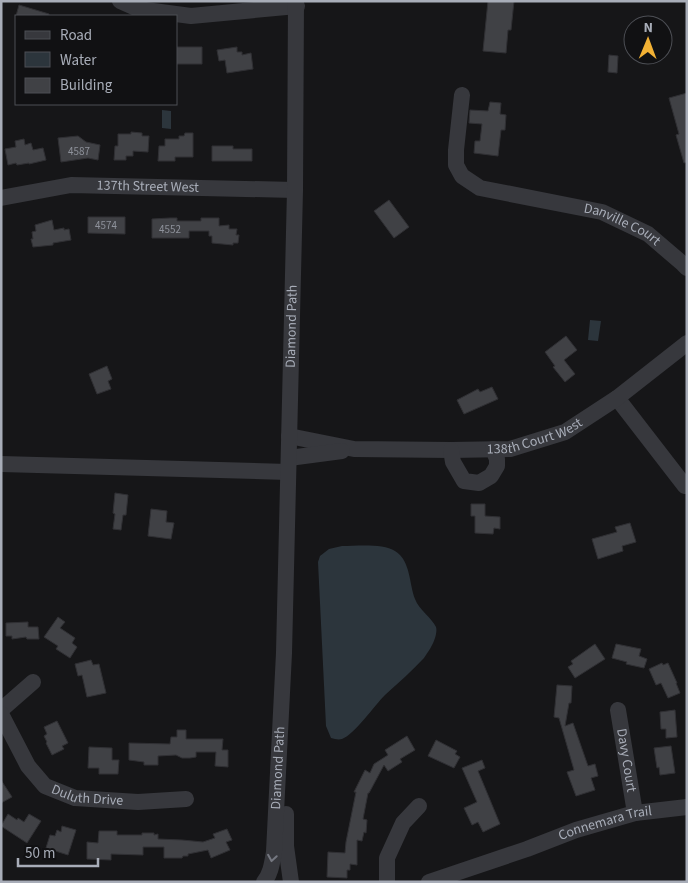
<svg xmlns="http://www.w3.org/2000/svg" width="688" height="883" font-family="'Source Sans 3',sans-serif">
<rect width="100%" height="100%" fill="#161618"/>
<path fill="#2c353c" d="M162,110L171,111V129L162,128Z
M590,320L601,321L598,341L588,340Z
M342,546C356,546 383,543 395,551C411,561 409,584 415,599C419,610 432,618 436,627C437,630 436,635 435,638C433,645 428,652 424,658C412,671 398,683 385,695C374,706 355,734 342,739C338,740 335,739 331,738L326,726L318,562L320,556L329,549Z"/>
<path fill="#404145" stroke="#303034" d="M488,1H514L511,30H508L506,53L483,51Z
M19,5L49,14V16H16Z
M176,47H202V64H176Z
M237,47V52H242V55L251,53L253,69L227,73L225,60L219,61L217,50Z
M609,55L618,56L617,73L608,72Z
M687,93V162L684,163L676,135L679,134L669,98Z
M490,102L501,103L500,114L506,115L505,130H501L498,156L474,153L475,141H480L482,124L469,123L470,110L488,111Z
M131,132L142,133V136H149L148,152L133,151V156H126V160H114L115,146H118V134H131Z
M185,133H193V157H175V161H158L159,146H165V139H179V136H184Z
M78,136L86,142L100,145L98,160L88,158L61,162L58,138Z
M24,139L25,145L31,143L33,150L43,148L46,160L29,164V163L17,165L16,163L8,165L5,149L16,147L15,141Z
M212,146H233V149H252V161H212Z
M389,200L409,227L394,238L374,211Z
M88,217H125V234L88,233Z
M170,218H177V221H201V218H219V226L229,225V229H237L236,235H239L238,243H233V245L212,243V236H209V231H189V238H152V219Z
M52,220L54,230L64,228V230L69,229L71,240L53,243V245L33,247L31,239H33L32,232L36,231L35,225Z
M566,336L577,350L564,360L575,374L565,382L553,367L555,366L545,352Z
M107,366L112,379L108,381L111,389L97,394L89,374Z
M492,387L498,399L464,414L457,400L478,389L480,392Z
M115,493L128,495L126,515H123L121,530L113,529L115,514L113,513Z
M471,504H485V516L500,517V529L494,528L493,534L475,533V516H471Z
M151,509L167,511L166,522L174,523L171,539L148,536Z
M630,523L636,542L622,546L623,551L598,559L592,539L617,532L615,527Z
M58,617L65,622L60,628L75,638L72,643L77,647L70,658L56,649L58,646L44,637Z
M28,622V627H38L39,639H27L26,637L12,639V636H6V623Z
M595,644L605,659L575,678L568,667L573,664L571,661Z
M616,644L641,649L639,656L647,659L644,668L626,664L627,662L612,658Z
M91,660L93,665L99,664L106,693L87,697L82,675L78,676L75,664Z
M662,663L663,665L668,663L677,683H676L680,693L668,698L661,683L656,685L649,669Z
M557,685L572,686L571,703H569L565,726L573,723L588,766L595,764L598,776L591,778L595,790L576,796L567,772L574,770L559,718L554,717Z
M675,710L677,737L666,738V729H661L660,712Z
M57,721L68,743L62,746L64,749L52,755L46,743L47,742L44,736L47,734L44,727Z
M177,730H186V739H223L222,750H228V767L215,766L216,752H196V757L190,758H182L176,755L158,756V765H144V762L129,760V743L170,744L171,737H177Z
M407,736L415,750L400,759L402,762L388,771L384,765L369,793H368L363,819L367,820L366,833L364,832L362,841L357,840V865L350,864V870H347V878L327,877L328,852L345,853L346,842L356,792H354L365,770L370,773L374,764L388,755L385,750Z
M436,740L457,751L455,754L460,757L454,768L428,756Z
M671,746L675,773L660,775L659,767L657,768L654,748Z
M89,747L112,748V760H119L118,774H99V768H88Z
M482,760L485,768L478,771L500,824L483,832L478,822L472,825L464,808L477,802L462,768Z
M1,780L12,797L1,803Z
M8,814L17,820L18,818L24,822L29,814L41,821L27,843L1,826Z
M62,826L76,830L68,855L46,848L50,835L55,836L57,830L61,832Z
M227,829L232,840L226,842L230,850L211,858L208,850L188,854V856H183L182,858H164V847H143V855L111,854V860L87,859V842L98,843L99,831H117V835H142V833H154V835L158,834V839L182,840L203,842L215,838L213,834Z"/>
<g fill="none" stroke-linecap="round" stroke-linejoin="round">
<g stroke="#37383d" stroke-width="16">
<path d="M120,1L138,9L191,16L297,6"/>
<path id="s1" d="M462,95L456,150V165L462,176L480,188L602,212L648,234L683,264L687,268"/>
<path id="s2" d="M1,198L71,185L295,190"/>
<path d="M617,398L685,486"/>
<path id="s3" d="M289,436L354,449L451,450L510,449L565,432L617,398L687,343"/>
<path d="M451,450L453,462L464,481L479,483L491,476L497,466V459L493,449"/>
<path d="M289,458L342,451"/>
<path d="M1,464L288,472"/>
<path d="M1,710L33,682"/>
<path id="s4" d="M618,710L635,813"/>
<path id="s5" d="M1,714L28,766L45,786L75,798L138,802L186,799"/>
<path d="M286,814V846L291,882"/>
<path id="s6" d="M264,882C271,873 272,863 274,852L284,653L295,190L296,1"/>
<path d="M387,882V858L403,823L419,806"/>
<path id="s7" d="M429,882L527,849L576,830L635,813L687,807"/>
</g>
</g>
<defs><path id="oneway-chevron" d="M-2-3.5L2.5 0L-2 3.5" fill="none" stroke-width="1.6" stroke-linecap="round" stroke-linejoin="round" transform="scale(1.25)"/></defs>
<use stroke="#757881" href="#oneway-chevron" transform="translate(272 858) rotate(99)"/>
<g text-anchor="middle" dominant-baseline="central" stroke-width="5" stroke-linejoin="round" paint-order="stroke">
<g font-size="11" fill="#8e929b">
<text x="79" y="151">4587</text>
<text x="106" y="225">4574</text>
<text x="170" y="229">4552</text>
</g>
<g font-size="14" fill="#a8adb8" stroke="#111113">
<text stroke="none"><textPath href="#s2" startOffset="148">137th Street West</textPath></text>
<text stroke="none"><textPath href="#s1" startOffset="252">Danville Court</textPath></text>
<text stroke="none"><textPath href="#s6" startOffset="558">Diamond Path</textPath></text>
<text stroke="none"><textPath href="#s3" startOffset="249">138th Court West</textPath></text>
<text stroke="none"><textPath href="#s4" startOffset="51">Davy Court</textPath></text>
<text stroke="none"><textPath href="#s6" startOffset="116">Diamond Path</textPath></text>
<text stroke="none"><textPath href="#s5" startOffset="129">Duluth Drive</textPath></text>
<text stroke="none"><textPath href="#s7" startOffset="186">Connemara Trail</textPath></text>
</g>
</g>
<rect width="688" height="883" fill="none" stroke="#a8adb8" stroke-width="5"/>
<rect x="15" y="15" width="162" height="90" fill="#111113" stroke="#4d4f55"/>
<rect x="25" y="31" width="25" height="8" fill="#37383d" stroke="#4d4f55"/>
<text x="60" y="40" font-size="15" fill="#a8adb8">Road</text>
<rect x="25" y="52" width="25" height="15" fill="#2c353c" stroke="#4d4f55"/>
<text x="60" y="65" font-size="15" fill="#a8adb8">Water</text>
<rect x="25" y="78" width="25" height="15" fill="#404145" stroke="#4d4f55"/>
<text x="60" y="90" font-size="15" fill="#a8adb8">Building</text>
<g transform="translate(648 40) rotate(1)"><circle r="24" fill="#111113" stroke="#4d4f55"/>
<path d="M0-4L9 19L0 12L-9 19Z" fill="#f2b134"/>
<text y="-8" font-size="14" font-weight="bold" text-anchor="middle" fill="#a8adb8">N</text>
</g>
<path d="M18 858v8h80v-8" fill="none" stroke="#a8adb8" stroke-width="2.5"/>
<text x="25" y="858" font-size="15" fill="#a8adb8" stroke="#111113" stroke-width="4" paint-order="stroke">50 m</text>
</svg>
